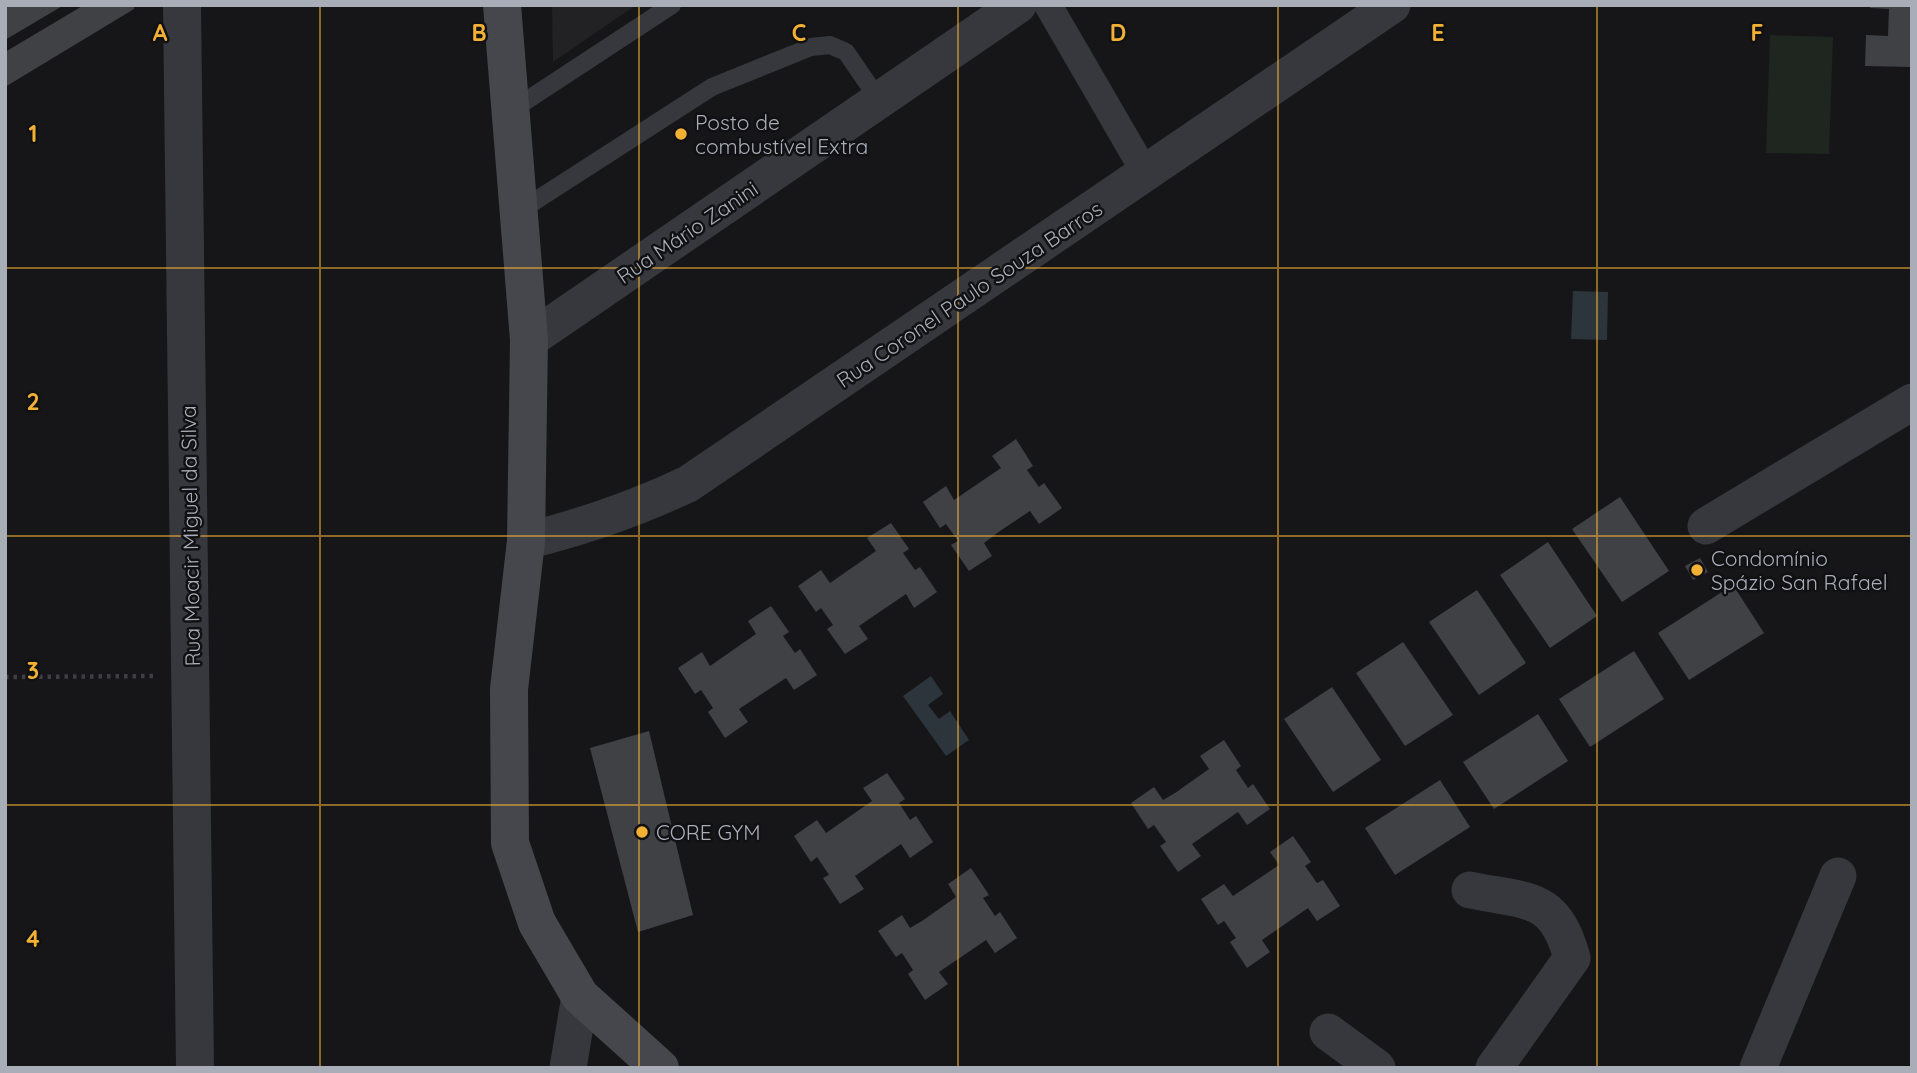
<svg xmlns="http://www.w3.org/2000/svg" width="1917" height="1073" font-family="Quicksand,sans-serif">
<rect width="100%" height="100%" fill="#161618"/>
<path fill="#222225" d="M552,5H636L553,62Z"/>
<path fill="#1e261f" d="M1770,35L1833,37L1829,154L1766,153Z"/>
<path fill="#2c353c" d="M1573,291L1608,292L1607,340L1571,339Z
M931,676L943,694L928,705L939,719L950,711L969,740L946,756L903,696Z"/>
<path fill="#404145" d="M5,5H64L5,40Z
M84,5H134V9L5,87V52Z
M1870,5H1912V67L1865,66L1866,35L1888,36L1889,9L1870,8Z
M1016,439L1033,466L1027,470L1039,487L1044,483L1062,508L1039,524L1030,511L1000,531L984,543L992,556L969,571L951,545L958,541L946,524L940,528L923,502L946,486L954,500L1001,468L992,456Z
M1620,497L1669,571L1622,602L1572,529Z
M891,523L909,549L903,553L915,570L920,567L937,592L914,608L906,594L859,626L868,639L845,654L827,629L833,625L821,608L816,612L798,586L821,570L830,583L876,551L867,538Z
M1548,542L1597,616L1550,648L1500,575Z
M1700,558L1708,572L1693,580L1685,566Z
M1733,585L1764,633L1689,680L1658,633Z
M1477,590L1526,663L1479,695L1429,622Z
M771,606L789,632L783,636L795,653L800,649L817,675L794,690L786,678L739,709L748,722L725,738L708,712L713,708L701,690L695,694L678,668L702,652L710,666L756,634L748,621Z
M1403,642L1453,715L1405,746L1356,673Z
M1634,651L1664,699L1590,747L1559,699Z
M1332,687L1381,760L1333,792L1284,719Z
M1538,714L1568,761L1494,809L1463,762Z
M649,731L693,915L638,932L590,748Z
M1224,740L1241,766L1236,770L1248,788L1253,784L1270,809L1247,825L1238,812L1192,844L1201,856L1178,872L1160,846L1166,842L1154,825L1148,829L1131,803L1154,787L1163,800L1175,793L1209,769L1200,756Z
M887,773L905,799L899,803L910,820L916,816L933,842L910,858L901,844L855,876L864,889L840,904L823,878L829,875L817,857L811,862L794,836L817,820L826,833L872,801L863,788Z
M1440,780L1470,827L1395,875L1365,828Z
M1293,836L1311,862L1305,866L1317,883L1323,880L1340,906L1317,921L1308,908L1262,940L1270,952L1247,968L1230,942L1236,938L1224,921L1218,925L1201,899L1224,884L1233,896L1279,865L1270,852Z
M971,868L989,895L983,898L995,916L1000,912L1017,938L995,953L986,940L939,972L948,984L925,1000L908,974L913,970L902,953L896,957L878,931L902,915L910,928L922,921L956,897L948,884Z"/>
<g fill="none" stroke-linecap="round" stroke-linejoin="round">
<path stroke="#3d3f44" stroke-width="4.5" stroke-dasharray="3.5 5" stroke-linecap="butt" d="M5,677L156,676"/>
<path stroke="#37383d" stroke-width="18" d="M509,112L672,5
M518,212L712,87L811,47L830,45L846,52L879,100"/>
<path stroke="#37383d" stroke-width="28" d="M1048,5L1146,174"/>
<path stroke="#37383d" stroke-width="37" d="M529,340L1018,5
M1706,526L1912,402
M526,541C583,527 635,509 688,484L1392,5
M1470,890C1527,902 1555,894 1572,958L1494,1068
M1328,1032L1377,1068
M568,1068L580,996
M1758,1068L1838,876"/>
<path stroke="#37383d" stroke-width="38" d="M182,5L195,1068"/>
<path stroke="#45474d" stroke-width="38" d="M502,5L529,340L526,541L509,689L510,843L537,923L580,996L660,1068"/>
</g>
<path fill="none" stroke="#f2b134" stroke-width="2" stroke-opacity="0.55" d="M320,5V1068M639,5V1068M958,5V1068M1278,5V1068M1597,5V1068M5,268H1912M5,536H1912M5,805H1912"/>
<g fill="#f2b134" stroke="#111113" stroke-width="2.5">
<circle cx="681" cy="134" r="7"/>
<circle cx="1697" cy="570" r="7"/>
<circle cx="642" cy="832" r="7"/>
</g>
<g text-anchor="middle" dominant-baseline="central" stroke-width="5" stroke-linejoin="round" paint-order="stroke">
<g font-size="21" fill="#a8adb8" stroke="#111113" text-anchor="start">
<text x="695" y="122">Posto de<tspan x="695" dy="24">combustível Extra</tspan></text>
<text x="1711" y="558">Condomínio<tspan x="1711" dy="24">Spázio San Rafael</tspan></text>
<text x="656" y="832">CORE GYM</text>
</g>
<g font-size="21" fill="#a8adb8" stroke="#111113">
<text transform="translate(687 232) rotate(-34)">Rua Mário Zanini</text>
<text transform="translate(969 294) rotate(-34)">Rua Coronel Paulo Souza Barros</text>
<text transform="translate(190 536) rotate(-91)">Rua Moacir Miguel da Silva</text>
</g>
</g>
<g font-size="23" text-anchor="middle" font-weight="bold" fill="#f2b134" stroke="#111113" stroke-width="5" stroke-linejoin="round" paint-order="stroke">
<text x="160" y="41">A</text>
<text x="479" y="41">B</text>
<text x="799" y="41">C</text>
<text x="1118" y="41">D</text>
<text x="1438" y="41">E</text>
<text x="1757" y="41">F</text>
<text x="33" y="142">1</text>
<text x="33" y="410">2</text>
<text x="33" y="679">3</text>
<text x="33" y="947">4</text>
</g>
<rect width="1917" height="1073" fill="none" stroke="#a8adb8" stroke-width="14"/>
</svg>
